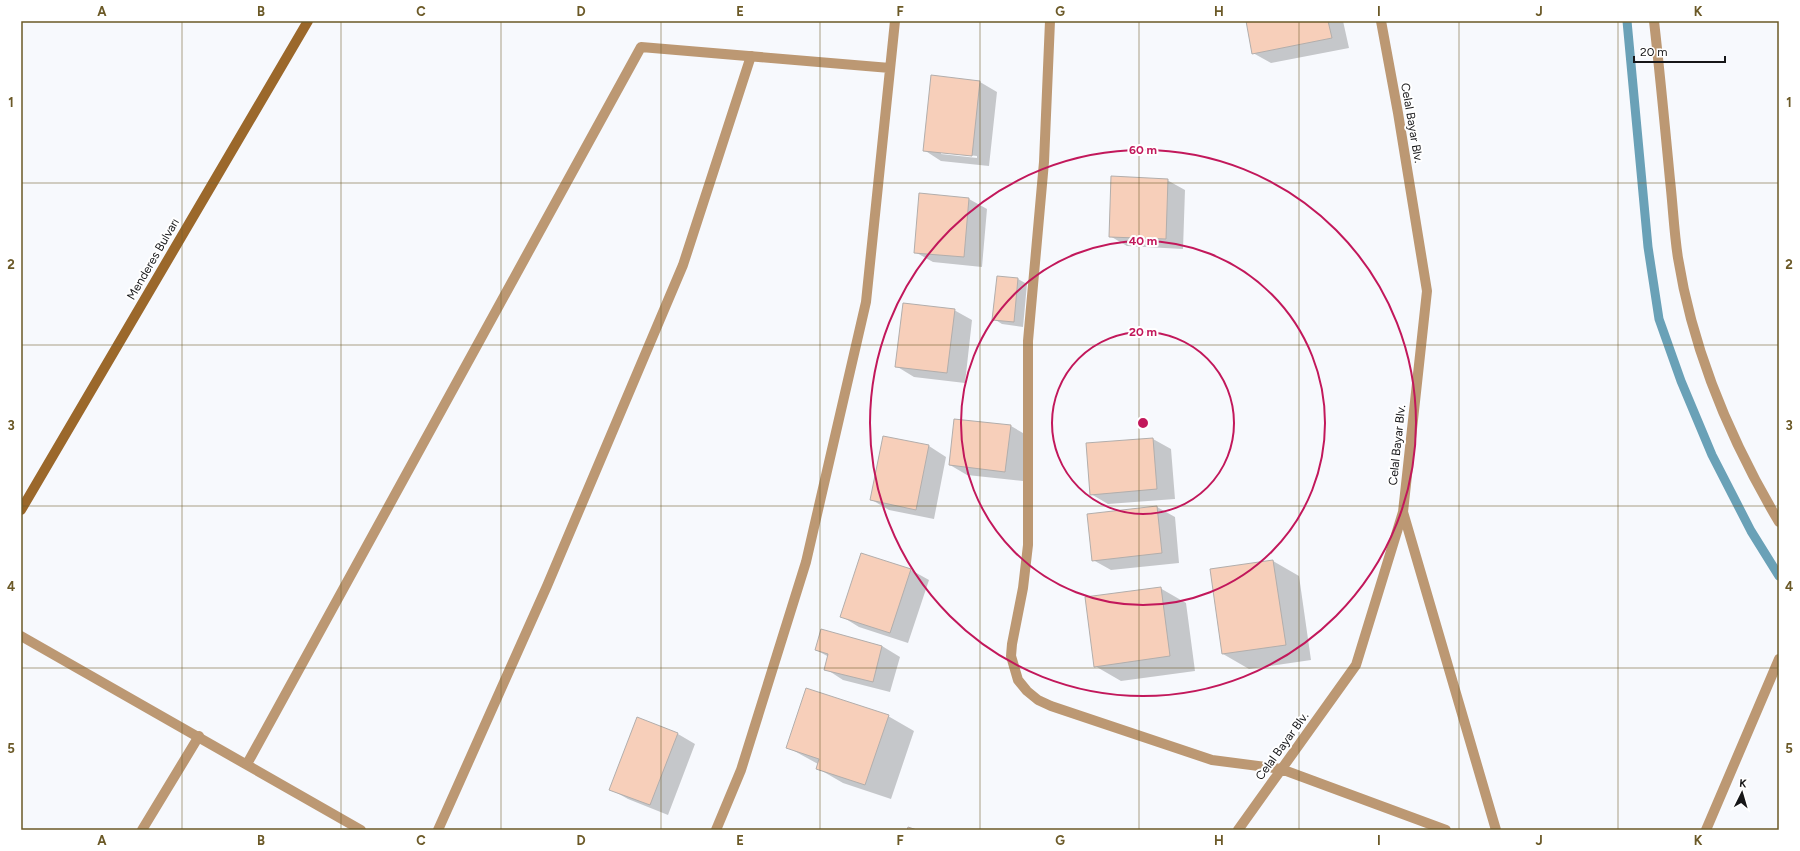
<svg xmlns="http://www.w3.org/2000/svg" width="1800" height="851" font-family="Figtree,sans-serif">
<rect width="100%" height="100%" fill="#f7f9fd"/>
<path fill="#0003" fill-rule="evenodd" d="M1247,21H1343L1349,48L1271,63L1253,53Z
M980,82L997,92L989,166L941,161L924,150ZM941,152L977,156V158L941,154Z
M1167,180L1185,190L1183,249L1127,246L1110,236Z
M969,199L987,209L982,267L933,262L915,252Z
M998,277L1018,279L1027,284L1023,327L1002,324L994,319Z
M954,310L972,320L965,383L914,377L896,366Z
M1011,426L1028,436L1023,481L967,475L950,465Z
M884,438L929,446L946,457L934,519L889,510L872,500Z
M1153,439L1171,449L1175,499L1108,504L1091,494Z
M1157,507L1175,517L1179,563L1111,570L1093,560Z
M862,554L911,570L929,580L908,643L859,627L841,616Z
M1273,561L1299,576L1311,660L1249,669L1223,654L1211,569Z
M1160,588L1186,603L1195,671L1121,681L1095,666Z
M822,630L882,646L900,657L890,692L843,680L826,669L829,657L816,650Z
M888,716L914,731L891,799L843,783L817,768L818,764L787,747Z
M637,718L678,734L695,744L668,815L628,799L610,789Z"/>
<g fill="none" stroke-linecap="round" stroke-linejoin="round">
<path stroke="#6aa1b7" stroke-width="9" d="M1627,21L1648,247L1659,319L1681,381L1712,455L1751,531L1779,576"/>
</g>
<path fill="#f7cfba" stroke="#b2aeac" d="M1246,21H1328L1332,38L1252,54Z
M931,75L980,81L972,156L923,151Z
M1111,176L1168,179L1166,239L1109,237Z
M919,193L969,198L964,257L914,253Z
M997,276L1018,278L1014,322L992,320Z
M903,303L955,309L947,373L895,367Z
M954,419L1011,425L1005,472L949,465Z
M883,436L929,445L916,510L870,500Z
M1153,438L1157,489L1090,495L1086,443Z
M1157,506L1162,553L1092,561L1087,514Z
M861,553L911,569L890,633L840,617Z
M1273,560L1286,645L1222,654L1210,569Z
M1161,587L1170,656L1094,667L1085,597Z
M821,629L882,646L873,682L824,670L828,654L815,650Z
M806,688L889,715L865,785L816,769L819,759L786,748Z
M637,717L678,733L650,805L609,790Z
M908,827L917,830H907Z"/>
<g fill="none" stroke-linecap="round" stroke-linejoin="round">
<path stroke="#bc9873" stroke-width="10" d="M1654,21C1660,74 1665,127 1670,180C1673,206 1674,233 1678,258C1693,352 1731,441 1779,522
M142,830L199,736
M438,830L547,586L683,265L751,56"/>
<path stroke="#bc9873" stroke-width="10" d="M1050,21L1044,162L1028,341V545L1023,588L1012,644L1011,656L1018,680L1027,691L1038,700L1051,706L1212,760L1281,769L1446,830
M1403,512L1496,830
M21,636L361,830
M247,764L641,47L890,68
M716,830L741,770L806,562L866,302L895,21
M1238,830L1356,665L1403,512L1427,291L1398,113L1381,21
M1706,830L1779,659"/>
<path stroke="#9b682b" stroke-width="10" d="M21,510L308,21"/>
</g>
<path fill="none" stroke="#6b5927" stroke-width="1" stroke-opacity="0.55" d="M182,21V830M341,21V830M501,21V830M661,21V830M820,21V830M980,21V830M1139,21V830M1299,21V830M1459,21V830M1618,21V830M21,183H1779M21,345H1779M21,506H1779M21,668H1779"/>
<g fill="none" stroke="#c2185b" stroke-width="2">
<circle cx="1143" cy="423" r="91"/>
<circle cx="1143" cy="423" r="182"/>
<circle cx="1143" cy="423" r="273"/>
</g>
<g text-anchor="middle" dominant-baseline="central" stroke-width="4" stroke-linejoin="round" paint-order="stroke">
<g font-size="12" fill="#161618" stroke="#fff">
<text transform="translate(1412 123) rotate(80)">Celal Bayar Blv.</text>
<text transform="translate(153 259) rotate(-60)">Menderes Bulvarı</text>
<text transform="translate(1397 445) rotate(-84)">Celal Bayar Blv.</text>
<text transform="translate(1282 746) rotate(-54)">Celal Bayar Blv.</text>
</g>
</g>
<circle cx="1143" cy="423" r="6" fill="#c2185b" stroke="#fff" stroke-width="2"/>
<g font-size="12" text-anchor="middle" font-weight="bold" fill="#c2185b" stroke="#fff" stroke-width="4" stroke-linejoin="round" paint-order="stroke">
<text x="1143" y="154">60 m</text>
<text x="1143" y="245">40 m</text>
<text x="1143" y="336">20 m</text>
</g>
<rect width="1800" height="851" fill="none" stroke="#ffffff" stroke-width="44"/>
<g transform="translate(1742 793) rotate(5)" stroke="#ffffff" stroke-width="3" paint-order="stroke">
<path d="M0-3L7 15L0 10L-7 15Z" fill="#161618"/>
<text y="-6" font-size="11" font-weight="bold" text-anchor="middle" fill="#161618">K</text>
</g>
<path d="M1634 56v6h91v-6" fill="none" stroke="#161618" stroke-width="2"/>
<text x="1640" y="56" font-size="12" fill="#161618" stroke="#ffffff" stroke-width="3" paint-order="stroke">20 m</text>
<rect x="22" y="22" width="1756" height="807" fill="none" stroke="#6b5927" stroke-width="1.5"/>
<g font-size="13" text-anchor="middle" font-weight="bold" fill="#6b5927">
<text x="102" y="16">A</text>
<text x="261" y="16">B</text>
<text x="421" y="16">C</text>
<text x="581" y="16">D</text>
<text x="740" y="16">E</text>
<text x="900" y="16">F</text>
<text x="1060" y="16">G</text>
<text x="1219" y="16">H</text>
<text x="1379" y="16">I</text>
<text x="1539" y="16">J</text>
<text x="1698" y="16">K</text>
<text x="11" y="107">1</text>
<text x="1789" y="107">1</text>
<text x="11" y="269">2</text>
<text x="1789" y="269">2</text>
<text x="11" y="430">3</text>
<text x="1789" y="430">3</text>
<text x="11" y="591">4</text>
<text x="1789" y="591">4</text>
<text x="11" y="753">5</text>
<text x="1789" y="753">5</text>
<text x="102" y="845">A</text>
<text x="261" y="845">B</text>
<text x="421" y="845">C</text>
<text x="581" y="845">D</text>
<text x="740" y="845">E</text>
<text x="900" y="845">F</text>
<text x="1060" y="845">G</text>
<text x="1219" y="845">H</text>
<text x="1379" y="845">I</text>
<text x="1539" y="845">J</text>
<text x="1698" y="845">K</text>
</g>
</svg>
